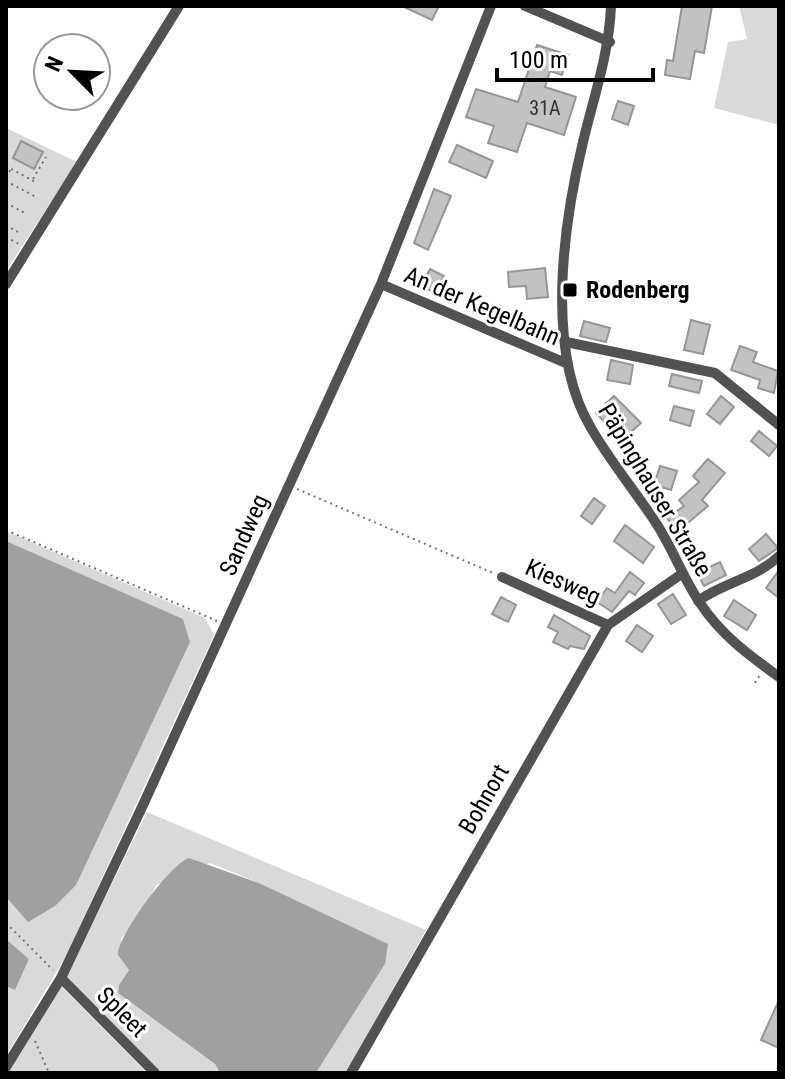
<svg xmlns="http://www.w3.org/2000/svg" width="785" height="1079" font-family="'Roboto Condensed',sans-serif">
<rect width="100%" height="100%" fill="#fff"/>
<path fill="#d9d9d9" d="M739,6H779V125L714,108L728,42L747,39Z
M6,128L77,162L6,271Z
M6,531L205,618L214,635L66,956L6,1056V986L15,990L29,959L6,939V897L28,921L182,619L6,541Z
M147,812L426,930L346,1073H316L385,964L336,921L259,883L210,863L156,885L145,908L121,939L129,970L119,985L118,993L215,1064L220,1073H160L66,978Z
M61,986L147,1073H8Z"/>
<path fill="#a0a0a0" d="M6,541L183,619L190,642L76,885L55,906L28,922L6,897Z
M189,858L259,883L388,944L385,964L316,1073H220L215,1064L118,993L119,985L129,970L118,955C117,937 170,864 189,858Z
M6,939L29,959L15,990L6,986Z"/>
<path fill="#c2c2c2" stroke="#969696" stroke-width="2" d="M402,6H439L432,20Z
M682,6H712L704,53L695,51L690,79L665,75L667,60L673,61Z
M537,45L568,55L562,75L550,71L545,87L576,97L564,135L527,123L517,152L488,143L494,126L466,117L476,89L518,102Z
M618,101L634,106L628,125L612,119Z
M21,141L43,152L34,169L13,158Z
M457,145L493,161L486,178L449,162Z
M434,189L451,196L428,250L414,243Z
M545,268L548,297L527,299L526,286L509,287L508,272Z
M430,269L444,276L435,293L421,286Z
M691,320L710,325L703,354L684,350Z
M584,321L610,328L606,342L580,336Z
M740,346L757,352L753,362L778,371L774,393L758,388L760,380L731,370Z
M611,360L633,365L630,384L607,380Z
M672,374L702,381L699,393L669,386Z
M614,396L641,423L622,440L596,413Z
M721,396L734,407L720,424L707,414Z
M674,406L694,411L690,426L670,420Z
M759,431L777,446L769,456L751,441Z
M708,459L725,473L702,500L708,506L677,532L667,518L684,506L679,500L699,482L693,476Z
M660,466L677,471L671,490L654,485Z
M594,498L605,506L592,524L581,516Z
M625,525L654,547L643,563L614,541Z
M766,534L778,548L759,561L749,549Z
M720,562L726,575L704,586L697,573Z
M779,570V598L766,588Z
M630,572L644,583L635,595L629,591L612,612L597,602L607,588L615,593Z
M673,594L686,615L671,624L658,604Z
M501,597L516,605L508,622L492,614Z
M734,600L756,615L747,630L724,616Z
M554,615L590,636L584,649L570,646L568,649L553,642L558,632L548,627Z
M637,625L653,636L642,652L626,641Z
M779,1000V1048L761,1040Z"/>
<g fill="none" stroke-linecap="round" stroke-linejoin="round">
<path stroke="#747474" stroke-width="2" stroke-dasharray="2 4" stroke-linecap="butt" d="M6,166L37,183
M6,177L11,169
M33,179L46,157
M6,181L38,198
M6,203L25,213
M6,225L18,232
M6,237L19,244
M297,489L493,573
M6,530L217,621
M755,683L760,675
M6,923L53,970
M35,1041L49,1073"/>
<path stroke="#525252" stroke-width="10" d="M525,6L610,42
M611,6C609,54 594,96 583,142C563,225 545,351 591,428C610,461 635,491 656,523C673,549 683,578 700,603C721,635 749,655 779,677
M6,284L179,6
M381,284L568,364
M566,342L715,373L779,425
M502,577L608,625
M698,601C724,582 755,579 779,556
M61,978L155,1073
M6,1067L61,978L143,805L381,284L491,6
M351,1073L608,625L683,573"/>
</g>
<rect fill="#000" stroke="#fff" stroke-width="3" x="562" y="282" width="16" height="16" rx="4"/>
<g text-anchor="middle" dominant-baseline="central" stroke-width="6" stroke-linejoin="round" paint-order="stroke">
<g font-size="20" fill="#303030">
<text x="545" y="108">31A</text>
</g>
<g font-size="24" font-weight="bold" fill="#000" stroke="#fff" text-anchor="start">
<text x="586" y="290">Rodenberg</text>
</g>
<g font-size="24" fill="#000" stroke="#fff">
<text transform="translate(482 306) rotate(23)">An der Kegelbahn</text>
<text transform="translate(655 490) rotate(59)">Päpinghauser Straße</text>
<text transform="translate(244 535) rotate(-66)">Sandweg</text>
<text transform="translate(563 582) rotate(24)">Kiesweg</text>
<text transform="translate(484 799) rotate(-60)">Bohnort</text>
<text transform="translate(122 1012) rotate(45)">Spleet</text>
</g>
</g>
<rect width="785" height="1079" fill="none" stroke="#000000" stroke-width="16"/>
<g transform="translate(72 72) rotate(294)"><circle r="38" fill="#ffffff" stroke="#999999" stroke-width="2"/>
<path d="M0-6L14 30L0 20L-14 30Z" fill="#000000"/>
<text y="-12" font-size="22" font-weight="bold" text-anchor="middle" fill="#000000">N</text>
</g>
<path d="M497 68v12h156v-12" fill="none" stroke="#000000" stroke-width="4"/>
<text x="509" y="68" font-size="24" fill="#000000" stroke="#ffffff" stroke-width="6" paint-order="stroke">100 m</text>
</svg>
